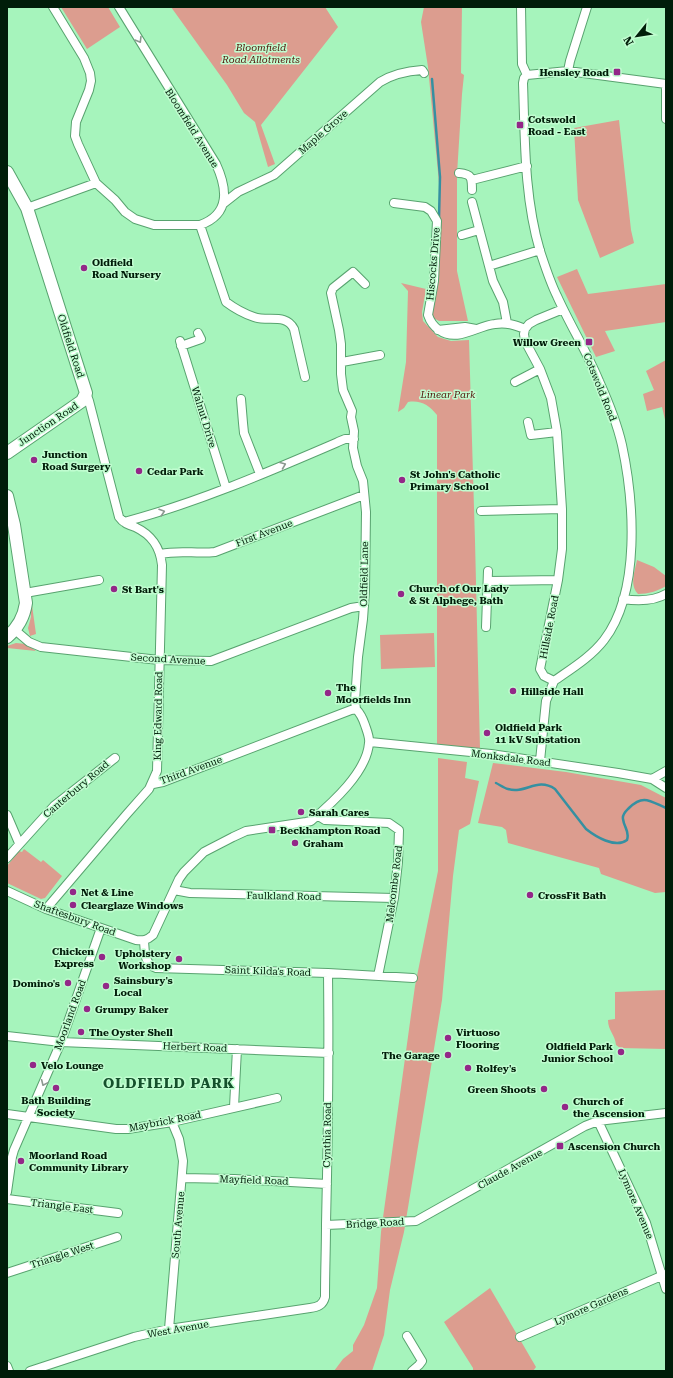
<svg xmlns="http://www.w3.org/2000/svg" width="673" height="1378" font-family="'Roboto Serif',serif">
<rect width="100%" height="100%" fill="#a6f4bc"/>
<path fill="#dc9d8f" d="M61,7H108L120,27L87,49Z
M171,7H325L338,27L261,125L275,164L268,167L255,122L244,113L227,85Z
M424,7H462L461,73L464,75L462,94L457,174V271L468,321H439L430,316L440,254L439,183L428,67L421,22Z
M619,120L631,230L634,243L600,258L578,200L574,128Z
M577,269L588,294L666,284V322L605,331L615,351L596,357L557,277Z
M401,283L426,289L422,312L423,321L438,337L451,341L469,340L475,541L480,749L437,746V415C429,405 421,400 408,402L404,408L398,412L406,362L408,291Z
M666,360V424L662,407L647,411L643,394L654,390L646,371Z
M637,560L654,567L666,576V586C658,591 648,594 638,594C629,585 635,571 637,560Z
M31,598L36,634L30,636L28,628L31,617Z
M434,633L435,667L381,669L380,635Z
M16,643L26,644L36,651L7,648V646Z
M438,758L467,762L465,778L479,781L470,824L459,830L453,876L442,1000L404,1232L390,1290L384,1335L372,1371H334L343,1359L353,1351V1345L364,1325L377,1288L381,1232L415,986L438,871Z
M493,763L566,772L641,785L666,798V892L655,893L601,874L599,868L508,843L506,830L502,827L478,823Z
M24,849L41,862L43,860L62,876L45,898L41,899L7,883V866L19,851L22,852Z
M666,990V1049L620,1048L616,1045C615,1034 608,1031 608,1020L615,1019V992Z
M490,1288L536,1367L533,1371H473V1368L444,1322Z"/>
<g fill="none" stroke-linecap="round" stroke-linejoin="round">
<path stroke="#3590a1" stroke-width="2.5" d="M432,79L440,177L439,218
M496,783C500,785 504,788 508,789C526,794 537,777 555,789L586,829C595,836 615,849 627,840C630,831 624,828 623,819C622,814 626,811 629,808C643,794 650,801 666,808"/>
<g stroke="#58a36f" stroke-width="10">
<path id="street" d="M53,7L84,58L90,73L91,81L89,90L76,122L75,136L78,144L96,183L115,200L125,212L135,219L154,225H200C231,214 227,188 216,164L119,7
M521,7L522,64L527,75
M568,71L570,61L587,7
M527,75L524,78L523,83C525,139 524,197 540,251C545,266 550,282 557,296C570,325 587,352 599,381C608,401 617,423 622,445C634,501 641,592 604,640C591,657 571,669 554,681
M527,75L568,71L666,84
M666,84V119
M459,173C472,174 472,178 472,190
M472,180L527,166
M472,202L493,281L503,302L507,323
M224,203L238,192L274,175L380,82C393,74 407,71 422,70L424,73
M394,203L425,207L431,211L437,221L434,281L428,315C430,321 433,326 439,330C457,343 476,326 495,324C506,322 515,325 525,329
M27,208L96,183
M200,225L226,302C234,308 245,314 254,317C268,322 286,313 294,329L305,377
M462,235L479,230
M489,266L540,250
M438,330L465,327L476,329
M180,341L226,488
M181,346L201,339L198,333
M342,362L380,355
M515,382L540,369
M241,399L243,423L244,433L260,474
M528,422L531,435L557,432
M481,511L562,509
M124,522C200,502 273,470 345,439H354
M161,554C178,550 197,554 215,552L364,495
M488,581L558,580
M25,593L99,580
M623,599C637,601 654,601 666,594
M486,627L488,571
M15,630L29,642L41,647L159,660L211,661L351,608L364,606
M554,681L544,676L540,669L558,580L562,549V509L557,432L551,398L540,369L525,341L524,334L525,329L529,324L536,320L563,309
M356,709L355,701L358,657L363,619L365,591L366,512L363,481L357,466L353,448L354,431L351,417L352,411L343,390L341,374V344L339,330L331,293L333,288L353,272L365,284
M370,742L491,754L618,773L652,779L666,788
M540,761L546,701L554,681
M652,779L666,771
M7,815L19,843
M317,815L325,820L389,823L399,830L398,862L394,898L378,976
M7,858L54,806L115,758
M174,890L190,893L394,898
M7,891L46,909L136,940C144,941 147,940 153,935L179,879L184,872L204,852L233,837L246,831L306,822L311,821C332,803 367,772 369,743C370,738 367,731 365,725C363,719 361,714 356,709L351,710L163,782L153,784
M46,909L126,815L149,789L157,771L162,565C160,547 152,535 135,527C129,525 123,523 119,517L89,401L86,393
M144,941C145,952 144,964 156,968L328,973L413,978
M7,1036L61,1042L329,1053
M234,1107L237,1049
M7,1114L116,1129H128L172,1122L277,1098
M598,1121L646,1223L666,1289
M182,1178L234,1179L327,1184
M7,1192L12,1157L14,1150L61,1042L101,928
M7,1199L118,1213
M326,1225L416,1221L585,1126L598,1121L666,1113
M7,1273L117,1237
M169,1329L183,1161L179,1139L172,1122
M407,1336L422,1361L419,1365L412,1371
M520,1337L666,1274
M7,1366L9,1371
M30,1371L134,1337L169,1329L310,1308C318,1307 323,1305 325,1297C325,1272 326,1248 326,1224C328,1140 329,1057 328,973"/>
</g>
<g stroke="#58a36f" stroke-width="14">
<path id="secondary" d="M7,172L27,208L86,393L82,401L7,453
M7,496L14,525L26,603C24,617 18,628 7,637"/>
</g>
<use href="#street" stroke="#fff" stroke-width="8"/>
<use href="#secondary" stroke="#fff" stroke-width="12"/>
</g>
<defs><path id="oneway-chevron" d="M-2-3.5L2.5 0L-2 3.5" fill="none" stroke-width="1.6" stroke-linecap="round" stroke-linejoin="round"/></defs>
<g stroke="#8c9990">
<use href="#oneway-chevron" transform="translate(139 40) rotate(59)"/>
<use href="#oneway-chevron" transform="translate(283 465) rotate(-22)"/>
<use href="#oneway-chevron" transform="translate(162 512) rotate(-18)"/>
<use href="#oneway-chevron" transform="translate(44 1083) rotate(114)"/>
</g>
<g fill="#932788" stroke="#c0fdd0" stroke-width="1.5">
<rect x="613" y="68" width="8" height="8" rx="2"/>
<rect x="516" y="121" width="8" height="8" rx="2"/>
<circle cx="84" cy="268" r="4"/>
<rect x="585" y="338" width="8" height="8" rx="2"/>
<circle cx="34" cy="460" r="4"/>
<circle cx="139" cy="471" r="4"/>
<circle cx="402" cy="480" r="4"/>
<circle cx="114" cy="589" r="4"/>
<circle cx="401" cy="594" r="4"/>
<circle cx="513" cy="691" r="4"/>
<circle cx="328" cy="693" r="4"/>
<circle cx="487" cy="733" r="4"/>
<circle cx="301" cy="812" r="4"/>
<rect x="268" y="826" width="8" height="8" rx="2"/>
<circle cx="295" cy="843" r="4"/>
<circle cx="73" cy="892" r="4"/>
<circle cx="530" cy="895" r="4"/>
<circle cx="73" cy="905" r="4"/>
<circle cx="102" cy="957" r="4"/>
<circle cx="179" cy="959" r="4"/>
<circle cx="68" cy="983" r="4"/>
<circle cx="106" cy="986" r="4"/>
<circle cx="87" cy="1009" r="4"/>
<circle cx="81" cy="1032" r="4"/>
<circle cx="448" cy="1038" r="4"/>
<circle cx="621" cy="1052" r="4"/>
<circle cx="448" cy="1055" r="4"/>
<circle cx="33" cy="1065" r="4"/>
<circle cx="468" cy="1068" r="4"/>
<circle cx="56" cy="1088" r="4"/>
<circle cx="544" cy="1089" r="4"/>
<circle cx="565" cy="1107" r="4"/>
<rect x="556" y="1142" width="8" height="8" rx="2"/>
<circle cx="21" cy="1161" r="4"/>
</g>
<g text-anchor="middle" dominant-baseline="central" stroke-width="3" stroke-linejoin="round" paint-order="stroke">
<g font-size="10" font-style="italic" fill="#511309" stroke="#c0fdd0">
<text x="261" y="47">Bloomfield<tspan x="261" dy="12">Road Allotments</tspan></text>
<text x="448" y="394">Linear Park</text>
</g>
<g font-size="10" font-weight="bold" fill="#001d09" stroke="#c0fdd0" text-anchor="start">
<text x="609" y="72" text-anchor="end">Hensley Road</text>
<text x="528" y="119">Cotswold<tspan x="528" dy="12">Road - East</tspan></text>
<text x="92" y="262">Oldfield<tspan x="92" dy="12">Road Nursery</tspan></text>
<text x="581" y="342" text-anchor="end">Willow Green</text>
<text x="42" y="454">Junction<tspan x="42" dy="12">Road Surgery</tspan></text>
<text x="147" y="471">Cedar Park</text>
<text x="410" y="474">St John's Catholic<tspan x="410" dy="12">Primary School</tspan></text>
<text x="409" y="588">Church of Our Lady<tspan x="409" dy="12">&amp; St Alphege, Bath</tspan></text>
<text x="122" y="589">St Bart's</text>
<text x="336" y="687">The<tspan x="336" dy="12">Moorfields Inn</tspan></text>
<text x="521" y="691">Hillside Hall</text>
<text x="495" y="727">Oldfield Park<tspan x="495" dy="12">11 kV Substation</tspan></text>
<text x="309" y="812">Sarah Cares</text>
<text x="280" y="830">Beckhampton Road</text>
<text x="303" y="843">Graham</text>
<text x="81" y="892">Net &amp; Line</text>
<text x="538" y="895">CrossFit Bath</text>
<text x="81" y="905">Clearglaze Windows</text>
<text x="94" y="951" text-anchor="end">Chicken<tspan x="94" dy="12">Express</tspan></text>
<text x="171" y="953" text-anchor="end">Upholstery<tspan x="171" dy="12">Workshop</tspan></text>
<text x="114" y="980">Sainsbury's<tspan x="114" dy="12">Local</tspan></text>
<text x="60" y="983" text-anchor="end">Domino's</text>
<text x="95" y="1009">Grumpy Baker</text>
<text x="89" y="1032">The Oyster Shell</text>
<text x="456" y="1032">Virtuoso<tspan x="456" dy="12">Flooring</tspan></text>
<text x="613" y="1046" text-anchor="end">Oldfield Park<tspan x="613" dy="12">Junior School</tspan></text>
<text x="440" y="1055" text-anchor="end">The Garage</text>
<text x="41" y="1065">Velo Lounge</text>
<text x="476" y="1068">Rolfey's</text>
<text x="536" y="1089" text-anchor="end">Green Shoots</text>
<text x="56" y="1100" text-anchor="middle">Bath Building<tspan x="56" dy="12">Society</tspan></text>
<text x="573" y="1101">Church of<tspan x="573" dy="12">the Ascension</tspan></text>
<text x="568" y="1146">Ascension Church</text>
<text x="29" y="1155">Moorland Road<tspan x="29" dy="12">Community Library</tspan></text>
</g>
<g font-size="10" fill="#001d09" stroke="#c0fdd0">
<text transform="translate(192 128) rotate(58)">Bloomfield Avenue</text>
<text transform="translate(323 132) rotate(-41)">Maple Grove</text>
<text transform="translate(433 264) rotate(-85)">Hiscocks Drive</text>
<text transform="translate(71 346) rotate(72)">Oldfield Road</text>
<text transform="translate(600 387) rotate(68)">Cotswold Road</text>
<text transform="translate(204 417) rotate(73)">Walnut Drive</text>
<text transform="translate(48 424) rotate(-34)">Junction Road</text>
<text transform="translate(264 533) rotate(-21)">First Avenue</text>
<text transform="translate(364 574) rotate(-89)">Oldfield Lane</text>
<text transform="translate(549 627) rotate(-79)">Hillside Road</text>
<text transform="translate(168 659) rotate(3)">Second Avenue</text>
<text transform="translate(158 716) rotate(-89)">King Edward Road</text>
<text transform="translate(511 758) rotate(7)">Monksdale Road</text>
<text transform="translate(191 770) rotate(-20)">Third Avenue</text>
<text transform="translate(76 789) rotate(-40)">Canterbury Road</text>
<text transform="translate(394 884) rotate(-83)">Melcombe Road</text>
<text transform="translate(284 896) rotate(1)">Faulkland Road</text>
<text transform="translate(75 918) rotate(20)">Shaftesbury Road</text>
<text transform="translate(268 971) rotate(2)">Saint Kilda's Road</text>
<text transform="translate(70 1015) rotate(-70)">Moorland Road</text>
<text transform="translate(195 1047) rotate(2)">Herbert Road</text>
<text transform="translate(165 1121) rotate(-11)">Maybrick Road</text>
<text transform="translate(327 1135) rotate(-89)">Cynthia Road</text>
<text transform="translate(510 1169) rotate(-29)">Claude Avenue</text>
<text transform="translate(254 1180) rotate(2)">Mayfield Road</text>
<text transform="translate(636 1204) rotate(67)">Lymore Avenue</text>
<text transform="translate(62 1206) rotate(7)">Triangle East</text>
<text transform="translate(375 1223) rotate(-3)">Bridge Road</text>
<text transform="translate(178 1225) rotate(-85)">South Avenue</text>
<text transform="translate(62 1255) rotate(-18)">Triangle West</text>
<text transform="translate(591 1306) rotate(-24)">Lymore Gardens</text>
<text transform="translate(178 1329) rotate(-10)">West Avenue</text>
</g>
<g font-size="14" font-weight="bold" letter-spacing="1" fill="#15512c" stroke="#c0fdd0">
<text x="169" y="1083">OLDFIELD PARK</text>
</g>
</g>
<rect width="673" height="1378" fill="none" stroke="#001d09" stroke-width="16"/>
<g transform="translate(637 36) rotate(240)" stroke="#c0fdd0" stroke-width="3" paint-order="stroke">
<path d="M0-3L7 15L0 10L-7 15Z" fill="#001d09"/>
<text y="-6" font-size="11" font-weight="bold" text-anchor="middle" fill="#001d09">N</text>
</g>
</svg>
